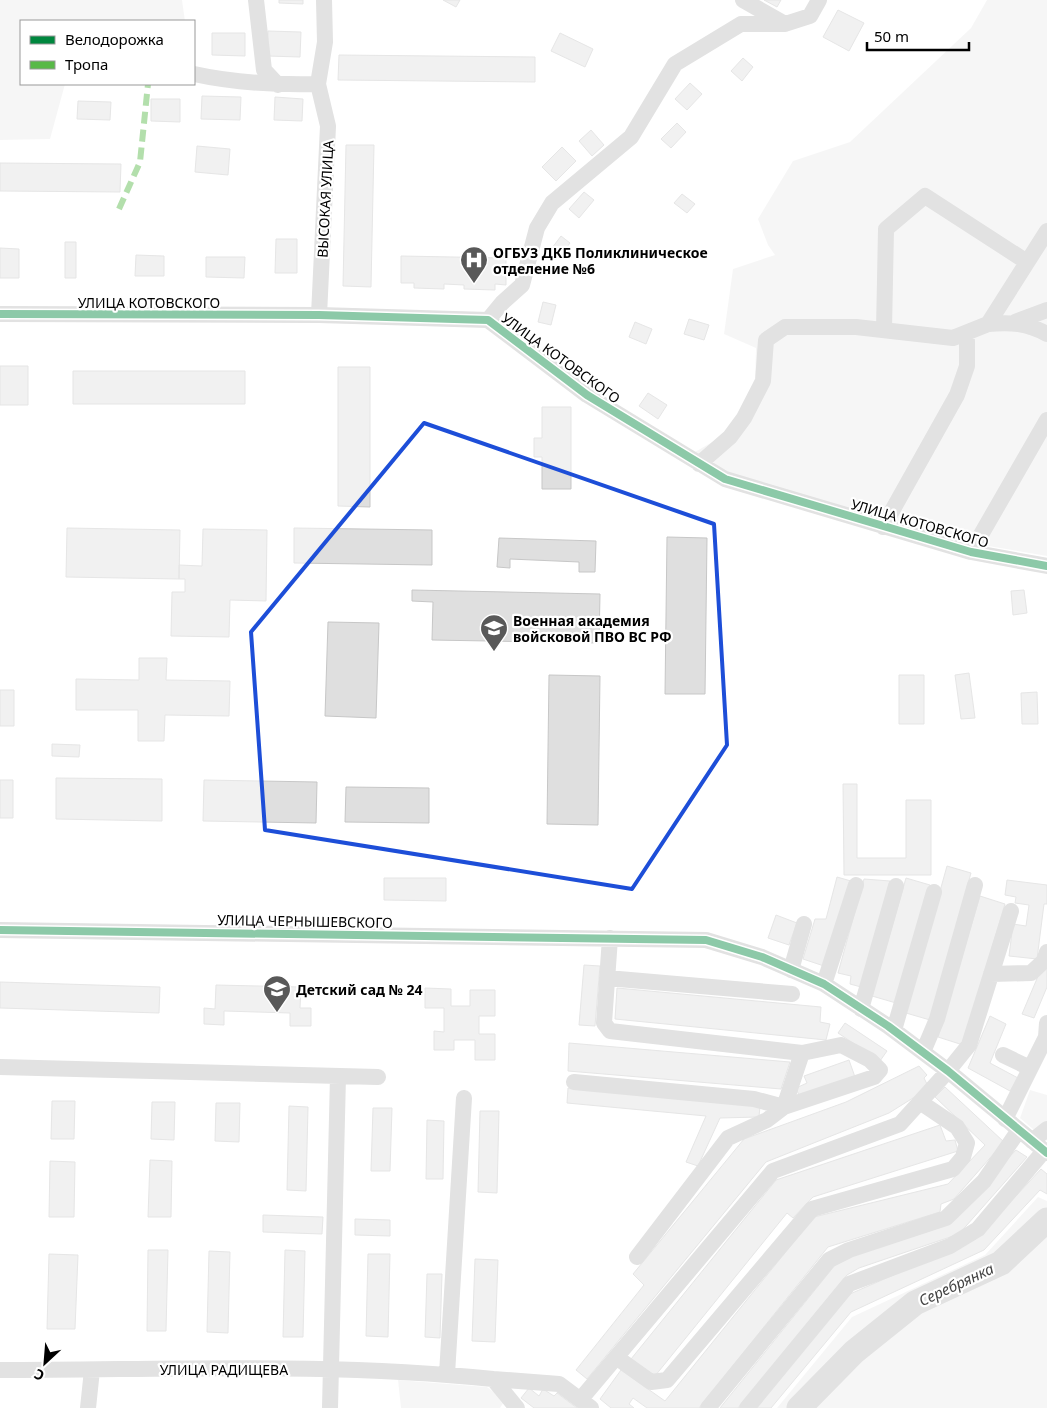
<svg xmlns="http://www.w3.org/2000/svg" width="1047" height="1408" font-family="'Noto Sans',sans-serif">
<rect width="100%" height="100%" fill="#fff"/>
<path fill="#ececec" d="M0,0H182L185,21H21V84H65L50,139L0,140Z
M987,0H1047V556L941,538L726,474L695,452L721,437L736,419L755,384L756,348L724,334L733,269L775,255L768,245L758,219L793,161L850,142L971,28Z
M1030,1090L1047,1095V1141L1020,1118Z
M1038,1197L1047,1201V1408H777L852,1317L985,1255Z
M398,1380L487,1387L505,1400L500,1408H401Z"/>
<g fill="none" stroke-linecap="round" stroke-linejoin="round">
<path stroke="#bfbfbf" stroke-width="25" d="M799,1408L854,1352L915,1303L1001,1263L1047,1220"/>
</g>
<path fill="#dfdfdf" stroke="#c7c7c7" d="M279,0H303V4L279,3Z
M443,0H460L456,7Z
M764,0H781L777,7Z
M838,10L864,23L849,51L823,37Z
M268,31L301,32L300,57L267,56Z
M212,33H245V56L212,55Z
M560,33L593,49L585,67L551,51Z
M339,55L535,57V82L338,80Z
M743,58L753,67L742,81L731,71Z
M690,83L702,94L687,110L675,99Z
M202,96L241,97L240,120L201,119Z
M275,97L303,99L302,121L274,120Z
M151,99H180V122L151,121Z
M78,101L111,102L110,120L77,119Z
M677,123L686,132L671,148L661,139Z
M591,130L604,145L592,156L579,141Z
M346,145H374L371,287L343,286Z
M197,146L230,149L228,175L195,172Z
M562,147L576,161L556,181L542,167Z
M0,163L121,164L120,192L0,191Z
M584,192L594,200L579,218L569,209Z
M682,194L695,204L687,213L674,203Z
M561,236L570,243L561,255L552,248Z
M276,239H297V273H275Z
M65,242H76V278H65Z
M0,248L19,249V278H0Z
M136,255L164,256V276H135Z
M401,256L506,258V285L495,284V290L464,289V285L444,284V289L414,288V283H401Z
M206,257H245L244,278L206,277Z
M543,302L556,305L551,325L538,322Z
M689,319L709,325L704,340L684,334Z
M635,322L652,329L646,344L629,337Z
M0,366H28V405H0Z
M338,367H370V507L338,506Z
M73,371H245V404H73Z
M648,393L667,405L658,419L639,406Z
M542,407H571V489H542V457H534V438H542Z
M67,528L180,530L179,579L66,577Z
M294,528L432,530V565L294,563Z
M203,529L267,530L266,601L230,600L229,637L171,636L172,592H185V579H179V565L202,566Z
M667,537L707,538L705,694H665Z
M499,538L596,541L595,572H579V562L510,559V568L497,567Z
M412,590L600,594L599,643L432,640L433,602L412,601Z
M1024,590L1027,613L1013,615L1011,591Z
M328,622L379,623L376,718L325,716Z
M139,658H167L166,680L230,681L229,716L165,715L164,741H138V710H76V679L139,680Z
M969,673L975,718L961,719L955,675Z
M549,675L600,676L598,825L547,824Z
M899,675H924V724H899Z
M0,690H14V726H0Z
M1037,692L1038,724H1022L1021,693Z
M52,744L80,745L79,757L52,756Z
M56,778L162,779V821L56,819Z
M0,780H13V818H0Z
M204,780L317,782L316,823L203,821Z
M843,784H857V858H906V800H931V875H844Z
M346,787L429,788V823L345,822Z
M947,866L971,873L930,1020L906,1013Z
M837,877L851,881L824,966L803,959L815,919H826Z
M384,878H446V901L384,900Z
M906,878L930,885L896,1003L872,996Z
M864,879L890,881L861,987L850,984L851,976L838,973Z
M1007,880L1047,885V904H1044L1037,959L1009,956L1013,924L1026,926L1029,905L1015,903L1016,897L1005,895Z
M980,896L1005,904L963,1045L938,1037Z
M776,915L797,923L789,945L768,938Z
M1047,955V987L1034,1018L1022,1014Z
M584,965L600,966L595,1026L579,1025Z
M0,982L160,987L159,1013L0,1008Z
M216,985L301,987L300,1008H311V1026H290V1013L224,1011V1025L204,1024V1008L215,1009Z
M425,988L451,989V1006H470V990H495V1016H479V1034H495V1060H475V1040H454V1050H434V1031L444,1032V1008H425Z
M617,988L821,1007L820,1022L830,1024L826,1040L615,1019Z
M990,1016L1006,1024L990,1063L1018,1078L1010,1091L968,1068Z
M845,1023L887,1051L880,1061L838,1033Z
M569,1043L790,1062L781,1089L568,1071Z
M849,1060L855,1077L800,1098L796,1088L807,1083L804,1076Z
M919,1066L927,1075L924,1078L929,1088L889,1113L766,1162L587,1379L576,1370L644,1285L633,1274L744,1139L846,1102Z
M945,1087L1004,1142L954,1199L941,1204L940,1212L828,1247L699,1408H647L633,1398L629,1404L634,1408H611L600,1399L621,1370L665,1401L814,1217L948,1184L985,1145L935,1097Z
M568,1088L760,1106L759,1117L720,1118L698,1166L686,1162L706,1116L567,1103Z
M52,1101H75L74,1139H51Z
M152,1102H175L174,1140L151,1139Z
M216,1103H240L239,1142L215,1141Z
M289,1106L308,1107L306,1191L287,1190Z
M373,1108H392L390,1171H371Z
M480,1111H499L497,1193L478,1192Z
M427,1120L444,1121L443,1179H426Z
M940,1125L946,1141L955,1140L958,1151L813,1197L793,1218L787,1213L655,1376L631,1359L776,1180Z
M1016,1150L1027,1157L959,1234L859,1268L847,1275L738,1408H720L835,1265L849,1257L944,1226Z
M150,1160L172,1161L171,1217H148Z
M50,1161L75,1162L74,1217H49Z
M1041,1169L1047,1174V1194L1040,1190L984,1250L851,1312L771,1408H753L843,1297L976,1239Z
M263,1215L323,1217L322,1234L263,1232Z
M355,1219L390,1220V1236L355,1235Z
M148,1250H168L166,1331H147Z
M285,1250L305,1251L303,1337H283Z
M209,1251L230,1252L228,1333L207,1332Z
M49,1254L78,1255L75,1329H47Z
M368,1254H390L388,1337L366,1336Z
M475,1259L498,1260L495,1342L472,1341Z
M427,1274H442L440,1338L425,1337Z
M529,1388L539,1396L543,1389L554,1396L557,1393L577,1408H534L521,1398Z"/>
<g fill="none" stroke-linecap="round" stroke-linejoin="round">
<path stroke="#bebebe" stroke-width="16" d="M256,0L264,70L278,85
M743,0L785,24L810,16L819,0
M194,74C235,83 277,85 318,84
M0,314L319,315L488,320L587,395L725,479L971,552L1047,566
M319,315L328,126L318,84L325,42L324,0
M488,320L502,303L522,285L537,228L552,203L631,137L675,64L741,24H785
M1015,322L1047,310
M988,324C1011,322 1027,323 1047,334
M884,330L886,229L925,196L1027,262
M699,464L730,437L744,418L763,381L766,340L785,327H856L953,338L988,324L1047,231
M883,527L957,395L967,366V341L964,334
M971,552L1047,420
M0,930L706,940L762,957L824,984L888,1026L948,1071L1047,1153
M610,938L604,1023L610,1031L802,1053L841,1045L870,1060L880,1070L874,1077L784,1107L767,1120L728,1138L637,1257
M791,970L804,924
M991,974L1031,973L1044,961L1047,952
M607,978L792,994
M824,984L856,885
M861,1009L896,886
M894,1030L934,892
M923,1052L937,1019L975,885
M1003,1055L1030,1068
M0,1067L378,1077
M574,1082L754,1099L784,1107L802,1053
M1005,1119L1046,1037L1047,1023
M1032,1141L1047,1129
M616,1357L651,1382L667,1380L812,1209L953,1169L963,1157L967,1143L957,1127L920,1102
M0,1370C164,1370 330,1362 493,1379L517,1408
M447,1374L464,1098
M493,1379L559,1384L591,1408
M580,1400L773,1171L900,1124L948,1071L969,1045L1011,911
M88,1408L92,1370
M330,1408L338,1076
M708,1408L829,1260L849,1250L946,1218L984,1181L1019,1130
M747,1408L849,1284L950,1246L978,1229L1044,1151"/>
<path stroke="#58b947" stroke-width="6" stroke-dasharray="12 6" stroke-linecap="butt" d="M119,209L140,162L148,84"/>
<g stroke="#fff" stroke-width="11">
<path id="cycleway" d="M0,314L319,315L488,320L587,395L725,479L971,552L1047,566
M0,930L706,940L762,957L824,984L888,1026L948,1071L1047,1153"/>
</g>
<use href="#cycleway" stroke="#00873e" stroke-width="8"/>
</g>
<path d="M0 0H1047V1408H0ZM424,423L714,524L727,745L632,889L265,830L251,632Z" fill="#fff" fill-opacity=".55" fill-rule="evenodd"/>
<path fill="none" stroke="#1d4ed8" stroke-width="4" stroke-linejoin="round" d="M424,423L714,524L727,745L632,889L265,830L251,632Z"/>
<defs>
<g id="hospital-pin" transform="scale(1.4375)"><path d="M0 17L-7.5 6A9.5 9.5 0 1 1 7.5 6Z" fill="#595959" stroke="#fff"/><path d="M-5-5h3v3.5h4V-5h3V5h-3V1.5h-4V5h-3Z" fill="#fff"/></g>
<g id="university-pin" transform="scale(1.4375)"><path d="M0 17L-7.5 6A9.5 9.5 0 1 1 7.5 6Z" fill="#595959" stroke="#fff"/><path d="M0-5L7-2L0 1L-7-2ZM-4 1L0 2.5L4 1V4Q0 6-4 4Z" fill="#fff"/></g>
<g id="school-pin" transform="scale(1.4375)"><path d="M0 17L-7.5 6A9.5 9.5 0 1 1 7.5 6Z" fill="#595959" stroke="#fff"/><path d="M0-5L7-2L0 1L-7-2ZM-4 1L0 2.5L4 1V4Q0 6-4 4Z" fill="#fff"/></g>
</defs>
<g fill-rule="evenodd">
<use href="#hospital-pin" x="474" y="260"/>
<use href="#university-pin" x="494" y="628"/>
<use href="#school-pin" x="277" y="989"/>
</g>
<g text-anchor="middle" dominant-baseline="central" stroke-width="4.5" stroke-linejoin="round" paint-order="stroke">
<g font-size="14" fill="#000" stroke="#fff">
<text transform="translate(325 199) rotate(-87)">ВЫСОКАЯ УЛИЦА</text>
<text x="149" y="302">УЛИЦА КОТОВСКОГО</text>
<text transform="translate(561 358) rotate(36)">УЛИЦА КОТОВСКОГО</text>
<text transform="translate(920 523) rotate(16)">УЛИЦА КОТОВСКОГО</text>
<text transform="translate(305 921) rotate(1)">УЛИЦА ЧЕРНЫШЕВСКОГО</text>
<text x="224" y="1369">УЛИЦА РАДИЩЕВА</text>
</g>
<g font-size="14" font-weight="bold" fill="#000" stroke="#fff" text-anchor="start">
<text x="493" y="252">ОГБУЗ ДКБ Поликлиническое<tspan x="493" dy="16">отделение №6</tspan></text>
<text x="513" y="620">Военная академия<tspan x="513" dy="16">войсковой ПВО ВС РФ</tspan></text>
<text x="296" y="989">Детский сад № 24</text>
</g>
<g font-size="15" font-style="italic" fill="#444" stroke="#fff">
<text transform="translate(956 1284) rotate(-25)">Серебрянка</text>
</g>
</g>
<rect x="20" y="20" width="175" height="65" fill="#ffffff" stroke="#999999"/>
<rect x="30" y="36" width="25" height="8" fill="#00873e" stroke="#999999"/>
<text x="65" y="45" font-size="15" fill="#000000">Велодорожка</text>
<rect x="30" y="61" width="25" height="8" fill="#58b947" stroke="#999999"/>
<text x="65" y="70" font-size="15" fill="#000000">Тропа</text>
<g transform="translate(45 1363) rotate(206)" stroke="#ffffff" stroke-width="4" paint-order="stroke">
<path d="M0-4L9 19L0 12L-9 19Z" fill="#000000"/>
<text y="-8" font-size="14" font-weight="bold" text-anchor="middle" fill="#000000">С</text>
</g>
<path d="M867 42v8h102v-8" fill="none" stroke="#000000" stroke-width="2.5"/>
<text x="874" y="42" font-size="15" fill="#000000" stroke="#ffffff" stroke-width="4" paint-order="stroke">50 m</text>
</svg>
